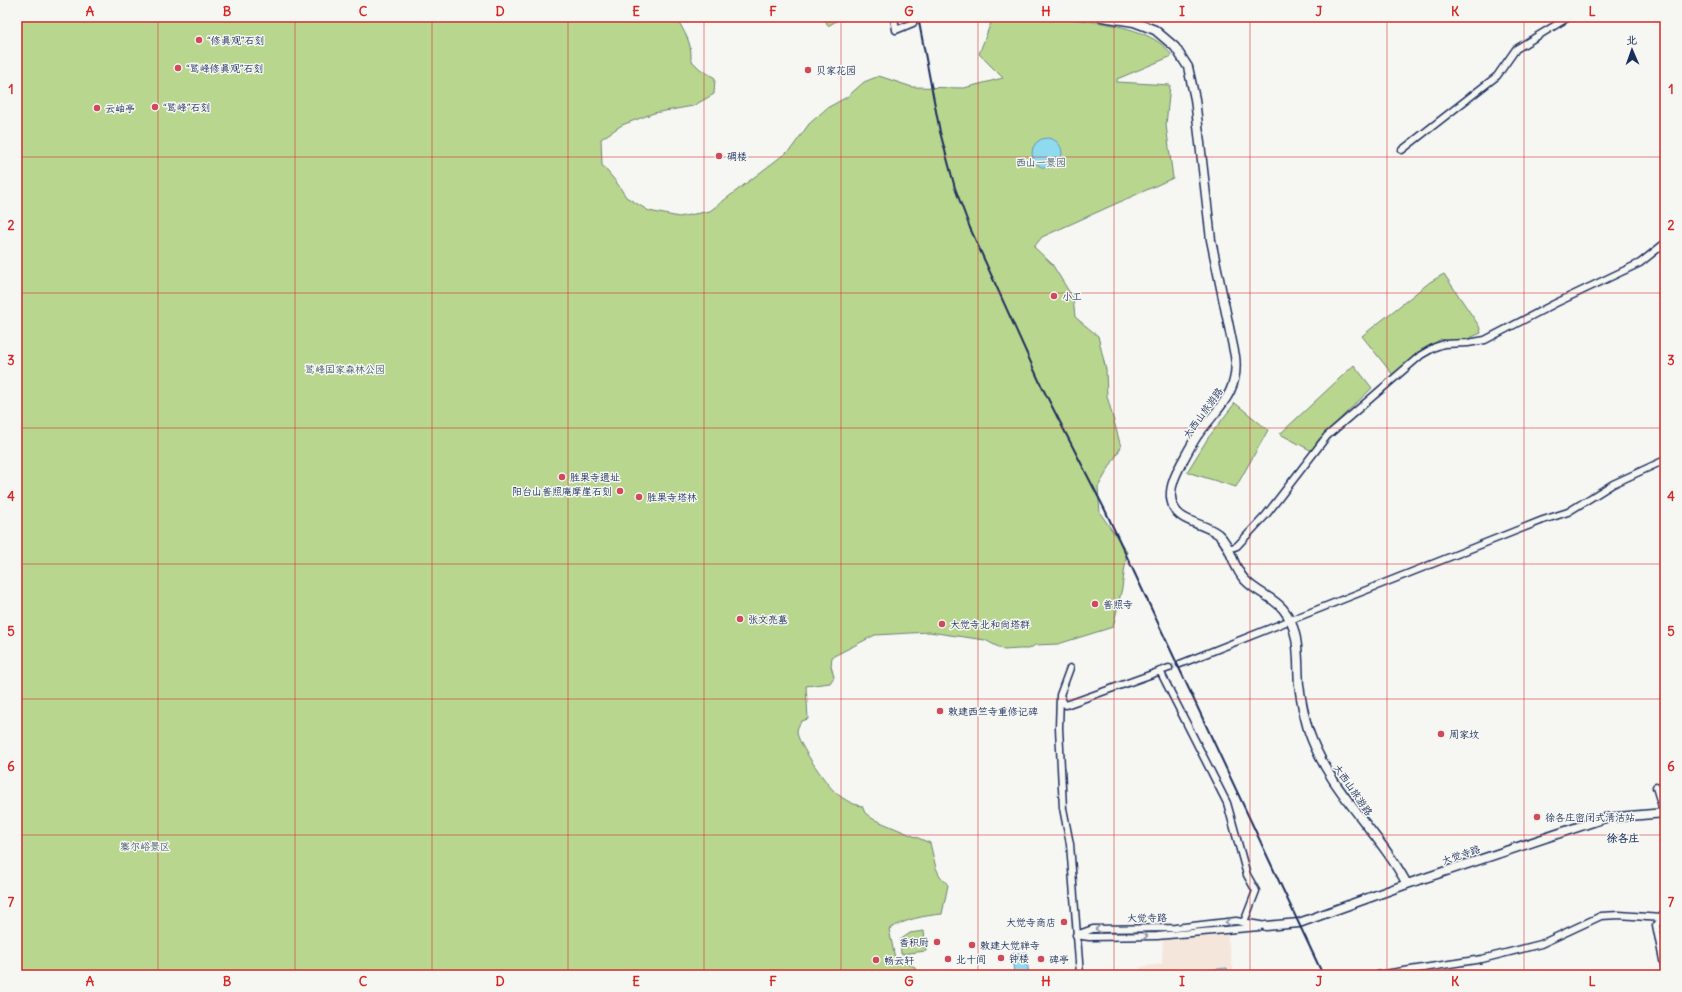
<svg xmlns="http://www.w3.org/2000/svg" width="1682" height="992" font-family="Delius,'LXGW WenKai TC',sans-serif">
<rect width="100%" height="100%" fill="#f6f6f2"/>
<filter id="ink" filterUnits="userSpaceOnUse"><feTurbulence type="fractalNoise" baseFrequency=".025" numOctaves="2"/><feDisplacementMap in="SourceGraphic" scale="8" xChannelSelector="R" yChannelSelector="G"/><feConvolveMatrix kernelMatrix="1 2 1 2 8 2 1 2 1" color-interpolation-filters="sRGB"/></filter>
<g filter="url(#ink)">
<path fill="#f5e6db" d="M1227,933L1234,975H1141L1140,967L1162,964L1163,939Z"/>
<path fill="#b9d68e" stroke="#6a8276" d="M17,17H677C684,34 692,40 691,60L700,69L715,78L714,94L693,106L654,113L622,125L601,139L602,165L617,183L626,197L649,211L679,217L710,211L791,149L809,124L827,108L847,97L864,82L879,76L912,87L964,88L1003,78L979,54L993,17C1036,17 1148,15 1172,56L1117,79V82L1170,85L1166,125L1173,178L1042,237L1034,247L1052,264L1073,298L1075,317L1098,336L1106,370L1107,396L1121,447L1098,487L1100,513L1127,552L1122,588L1113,627L1058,644L1035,645L1029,649H1019L1004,650L985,640L929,632L875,635L832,657L831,666L834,677L830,683L806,686L808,719L802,721C799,724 797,728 797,732C797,742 825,782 833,790C840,797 852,805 862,806L865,813L873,819L930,843L936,868L940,876L948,885L942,914C922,916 907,919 889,929L895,958L915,967L916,975H17Z
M824,17H843L828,26Z
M1444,274L1479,326L1481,333L1456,344L1441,339L1418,353L1393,375L1362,336L1430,282Z
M1354,365L1372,388L1318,440L1312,451L1280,434Z
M1235,403L1268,430L1236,487L1187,472L1208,438Z
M924,931L926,951L901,954L900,940L910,933Z"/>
<path fill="#90daf0" stroke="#6196b6" d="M1032 153a15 15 0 1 1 30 0a15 15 0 1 1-30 0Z
M1026,952L1029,975H1014L1012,954Z
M1227,968L1229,975H1192L1196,971Z"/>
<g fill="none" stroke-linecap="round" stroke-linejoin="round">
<path stroke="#caced4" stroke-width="6" stroke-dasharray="6 3" stroke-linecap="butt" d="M913,23L922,17
M1169,668L1180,664"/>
<g stroke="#1b2f5e" stroke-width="9">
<path id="minor" d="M894,17L896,30L913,23
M1402,150L1497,76L1516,49L1569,17
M1229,549L1237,546L1266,515L1327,436L1421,355L1435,347L1444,344L1468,343L1485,340L1556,303L1640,263L1665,243
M1180,664L1543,520L1568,512L1613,484L1665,460
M1070,668L1060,695L1059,728L1063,808L1070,844L1080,975
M1160,671L1227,803L1247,875L1256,891L1244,922
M1061,697L1063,702L1066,705L1169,668
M1656,787L1664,813L1665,857
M1665,912L1656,925L1665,970
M1076,935L1093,929L1175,928L1236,921L1266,926
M1076,935L1089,937L1157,936L1259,927
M1378,975L1482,959L1541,944L1601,916L1619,915L1661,918"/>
</g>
<g stroke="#1b2f5e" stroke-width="11">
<path id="tertiary" d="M1102,17L1134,22L1155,30L1175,47L1188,67L1195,99L1211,240L1235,356C1240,394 1216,409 1197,436C1191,445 1186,455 1181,464C1176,474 1170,486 1171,497C1173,523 1201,521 1218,534C1232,546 1232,567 1245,580C1256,592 1273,597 1283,609C1301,631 1297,659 1299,685C1301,700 1304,715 1308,729C1329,792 1377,828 1407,884
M1266,926L1299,923L1407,884L1605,818L1665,813"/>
</g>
<use href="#minor" stroke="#f6f6f2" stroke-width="6"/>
<use href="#tertiary" stroke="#f6f6f2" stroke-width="8"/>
<path stroke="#1b2f5e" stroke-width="2" d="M918,17L940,132L955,188L970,228L1041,385L1105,510L1323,975"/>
</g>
<defs><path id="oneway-chevron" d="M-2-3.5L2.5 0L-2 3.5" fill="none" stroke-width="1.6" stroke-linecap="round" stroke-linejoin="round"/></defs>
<g stroke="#8892a8">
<use href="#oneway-chevron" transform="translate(1228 922) rotate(175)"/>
<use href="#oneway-chevron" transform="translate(1098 929) rotate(179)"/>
<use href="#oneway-chevron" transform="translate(1145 936) rotate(-1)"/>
</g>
</g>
<path fill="none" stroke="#d62828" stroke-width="1" stroke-opacity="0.55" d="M158,17V975M295,17V975M432,17V975M568,17V975M704,17V975M841,17V975M978,17V975M1114,17V975M1250,17V975M1387,17V975M1524,17V975M17,157H1665M17,293H1665M17,428H1665M17,564H1665M17,699H1665M17,835H1665"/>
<g fill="#d1495b" stroke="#f6f6f2" stroke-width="1.5">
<circle cx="199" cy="40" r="4"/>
<circle cx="178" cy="68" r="4"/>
<circle cx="808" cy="70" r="4"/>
<circle cx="155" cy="107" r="4"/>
<circle cx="97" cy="108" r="4"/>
<circle cx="719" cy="156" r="4"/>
<circle cx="1054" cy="296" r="4"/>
<circle cx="562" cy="477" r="4"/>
<circle cx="620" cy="491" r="4"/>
<circle cx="639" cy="497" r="4"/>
<circle cx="1095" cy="604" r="4"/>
<circle cx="740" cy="619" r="4"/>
<circle cx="942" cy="624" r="4"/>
<circle cx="940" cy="711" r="4"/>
<circle cx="1441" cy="734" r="4"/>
<circle cx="1537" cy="817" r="4"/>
<circle cx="1064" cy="922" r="4"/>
<circle cx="937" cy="942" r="4"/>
<circle cx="972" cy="945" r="4"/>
<circle cx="1001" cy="958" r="4"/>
<circle cx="948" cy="959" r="4"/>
<circle cx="1041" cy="959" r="4"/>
<circle cx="876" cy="960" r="4"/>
</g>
<g text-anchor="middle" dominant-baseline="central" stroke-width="3" stroke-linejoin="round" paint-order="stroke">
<g font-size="10" fill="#1b2f5e" stroke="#f6f6f2" text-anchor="start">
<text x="207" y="40">“修真观”石刻</text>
<text x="186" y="68">“鹫峰修真观”石刻</text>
<text x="816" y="70">贝家花园</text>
<text x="163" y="107">“鹫峰”石刻</text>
<text x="105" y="108">云岫亭</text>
<text x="727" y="156">碉楼</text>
<text x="1062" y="296">小工</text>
<text x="570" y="477">胜果寺遗址</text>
<text x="612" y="491" text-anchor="end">阳台山普照庵摩崖石刻</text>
<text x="647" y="497">胜果寺塔林</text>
<text x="1103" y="604">普照寺</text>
<text x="748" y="619">张文亮墓</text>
<text x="950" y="624">大觉寺北和尚塔群</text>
<text x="948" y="711">敕建西竺寺重修记碑</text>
<text x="1449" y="734">周家坟</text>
<text x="1545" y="817">徐各庄密闭式清洁站</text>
<text x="1056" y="922" text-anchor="end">大觉寺商店</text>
<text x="929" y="942" text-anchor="end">香积厨</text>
<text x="980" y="945">敕建大觉禅寺</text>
<text x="1009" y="958">钟楼</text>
<text x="956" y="959">北十间</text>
<text x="1049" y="959">碑亭</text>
<text x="884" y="960">畅云轩</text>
</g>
<g font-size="10" fill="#42596a" stroke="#f6f6f2">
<text x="1041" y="162">西山一景园</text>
<text x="345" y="369">鹫峰国家森林公园</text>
<text x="145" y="846">寨尔峪景区</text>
</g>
<g font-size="10" fill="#1b2f5e" stroke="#f6f6f2">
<text transform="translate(1203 413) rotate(-54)">大西山旅游路</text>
<text transform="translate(1353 790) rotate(55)">大西山旅游路</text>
<text transform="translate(1461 855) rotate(-19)">大觉寺路</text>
<text transform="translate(1147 918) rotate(-1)">大觉寺路</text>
</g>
<g font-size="11" font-weight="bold" fill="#1b2f5e" stroke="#f6f6f2">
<text x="1623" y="838">徐各庄</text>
</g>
</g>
<rect width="1682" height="992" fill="none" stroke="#f6f6f2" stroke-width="44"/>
<g transform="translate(1632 50) rotate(358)" stroke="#f6f6f2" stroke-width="3" paint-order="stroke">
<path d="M0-3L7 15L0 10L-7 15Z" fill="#1b2f5e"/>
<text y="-6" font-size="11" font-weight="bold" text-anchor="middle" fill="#1b2f5e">北</text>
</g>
<rect x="22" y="22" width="1638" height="948" fill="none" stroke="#d62828" stroke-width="1.5"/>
<g font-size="13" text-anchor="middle" font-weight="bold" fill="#d62828">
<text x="90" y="16">A</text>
<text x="227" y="16">B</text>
<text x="363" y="16">C</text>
<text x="500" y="16">D</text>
<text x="636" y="16">E</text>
<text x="773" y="16">F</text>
<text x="909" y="16">G</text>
<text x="1046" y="16">H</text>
<text x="1182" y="16">I</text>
<text x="1319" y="16">J</text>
<text x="1455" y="16">K</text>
<text x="1592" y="16">L</text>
<text x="11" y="94">1</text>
<text x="1671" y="94">1</text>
<text x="11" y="230">2</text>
<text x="1671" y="230">2</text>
<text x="11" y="365">3</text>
<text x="1671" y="365">3</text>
<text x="11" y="501">4</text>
<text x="1671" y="501">4</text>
<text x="11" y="636">5</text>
<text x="1671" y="636">5</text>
<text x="11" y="771">6</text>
<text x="1671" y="771">6</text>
<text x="11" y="907">7</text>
<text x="1671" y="907">7</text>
<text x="90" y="986">A</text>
<text x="227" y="986">B</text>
<text x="363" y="986">C</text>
<text x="500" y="986">D</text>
<text x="636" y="986">E</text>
<text x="773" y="986">F</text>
<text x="909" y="986">G</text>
<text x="1046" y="986">H</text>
<text x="1182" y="986">I</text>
<text x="1319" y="986">J</text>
<text x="1455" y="986">K</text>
<text x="1592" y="986">L</text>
</g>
</svg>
